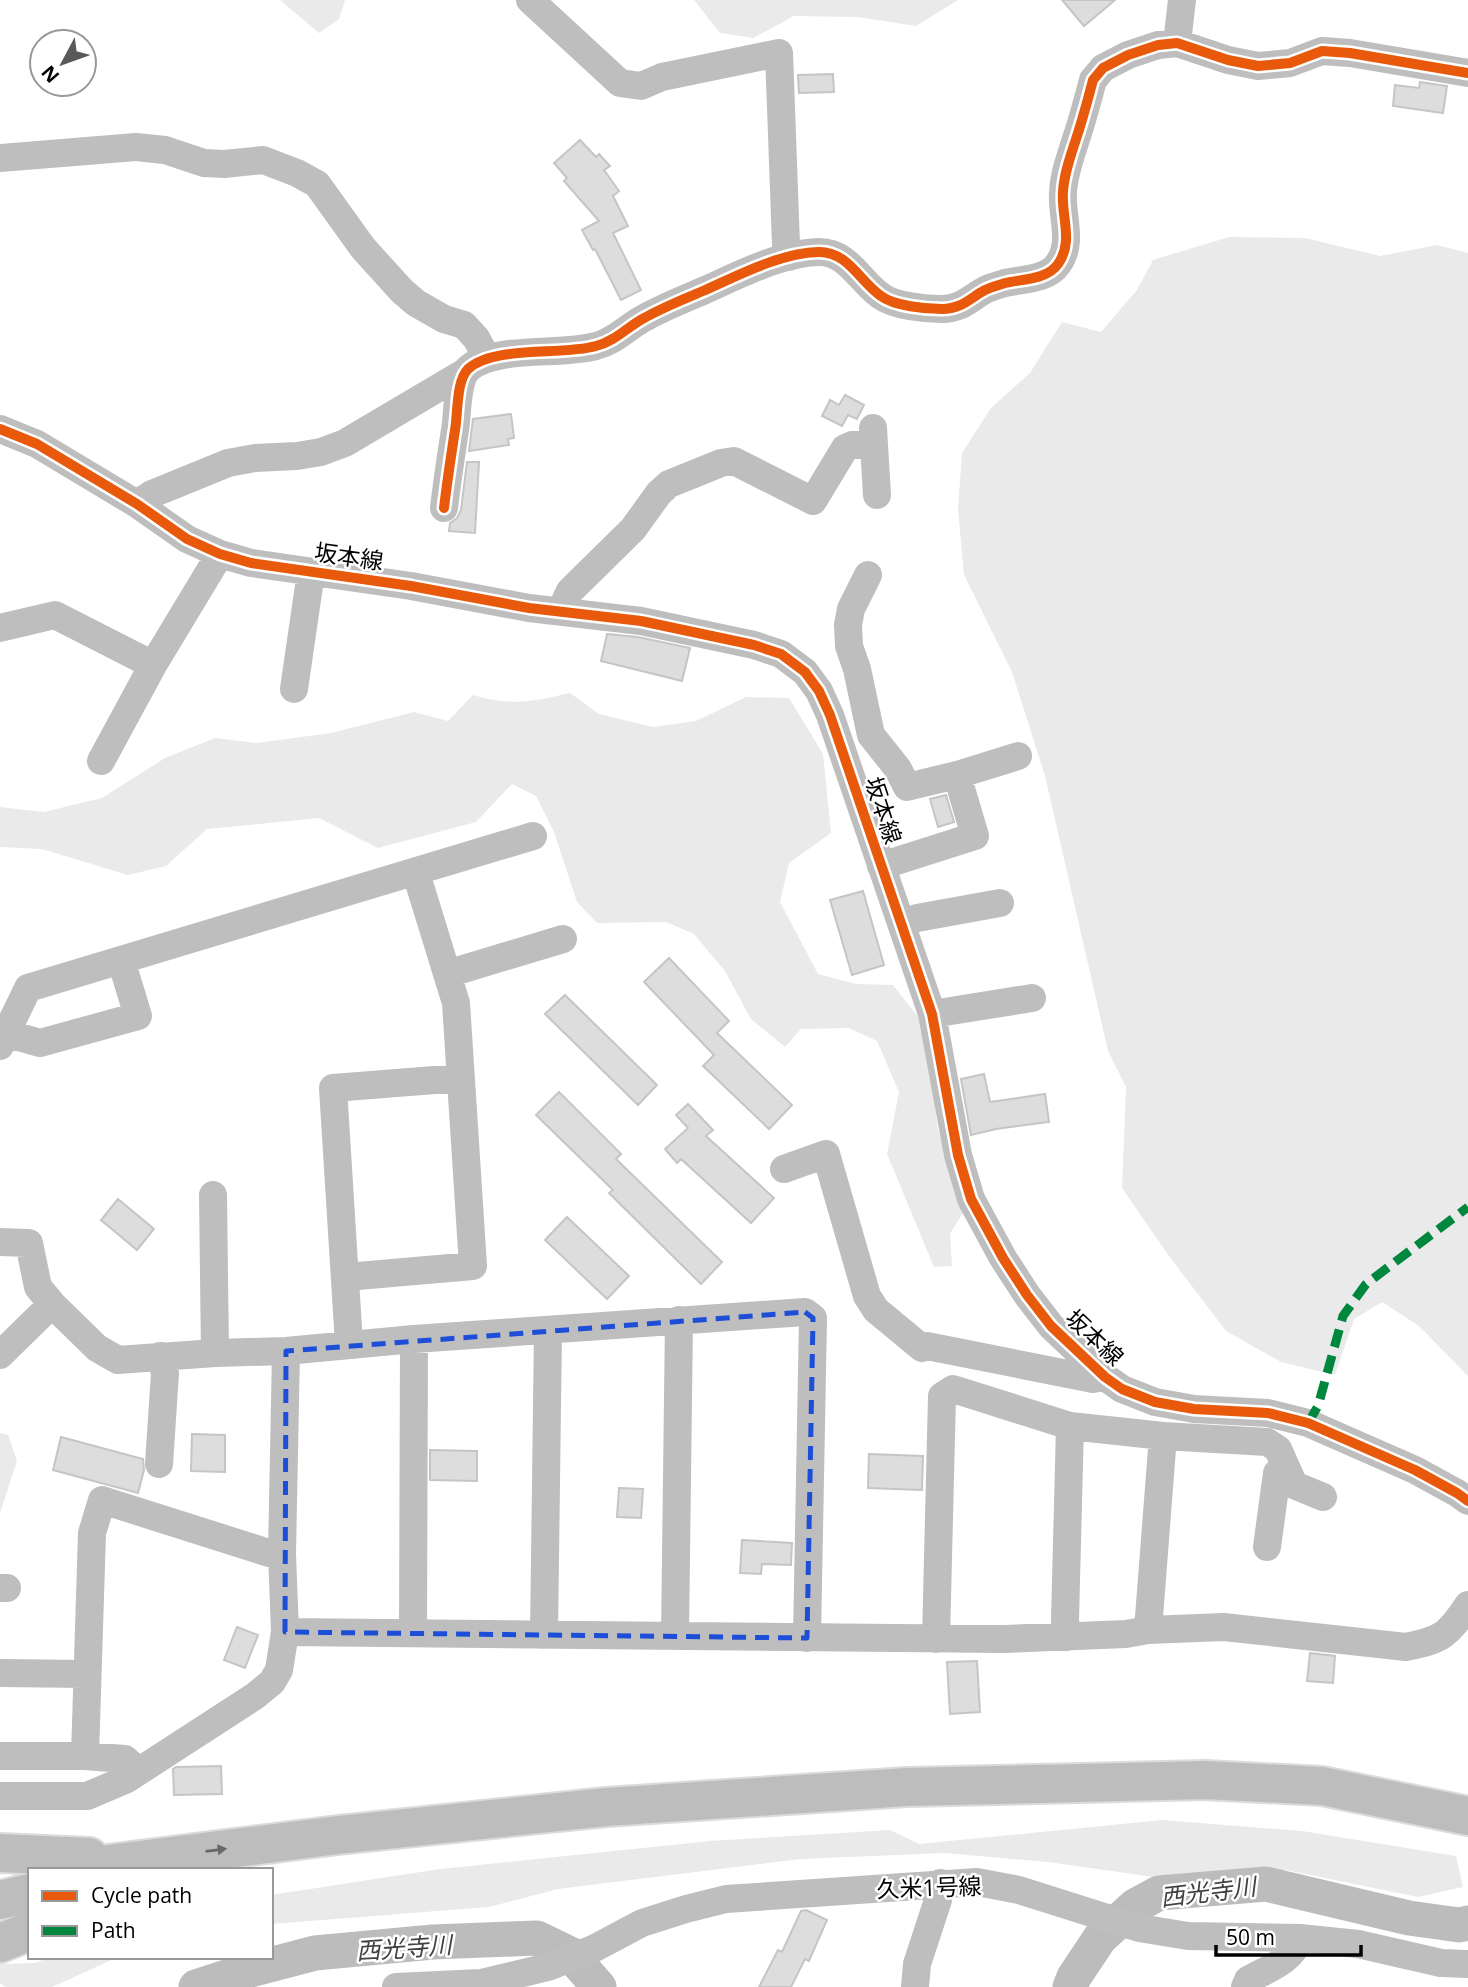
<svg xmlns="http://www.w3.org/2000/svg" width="1468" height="1987" font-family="'Open Sans','Noto Sans JP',sans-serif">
<rect width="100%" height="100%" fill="#fff"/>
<path fill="#eaeaea" d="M280,0H345L339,19L319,33Z
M694,0H958L916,26L858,17L794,16L753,38L720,33Z
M1229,237L1305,238L1380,256L1437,245L1468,253V1376L1419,1326L1382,1302L1354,1319L1335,1375L1281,1362L1226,1331L1169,1256L1122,1188L1126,1087L1108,1051L1045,776L1012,672L964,575L958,509L962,453L991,408L1030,373L1062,322L1101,332L1137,290L1153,260Z
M570,693L599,714L653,727L696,721L746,697L789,698L823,754L831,833L789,863L780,902L818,974L856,984L893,985L922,1022L931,1076L938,1130L965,1209L950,1234L952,1266L934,1267L887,1154L899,1092L877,1041L849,1028L801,1029L785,1047L751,1019L725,971L694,934L666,922L597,923L577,902L554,832L536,796L512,784L476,822L378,848L319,818L207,829L166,866L128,875L42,849L0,847V807L44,812L102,798L165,758L215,738L257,743L331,733L414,712L448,721L473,695C511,706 532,702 570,693Z
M0,1433L8,1435L17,1461L0,1513Z
M1162,1820L1302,1831L1456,1856L1463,1887L1418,1897L1286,1870L1154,1877L1048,1862L945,1853L801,1859L558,1889L489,1907L271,1924V1895L440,1869L710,1841L890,1830L919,1844Z
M51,1957H118L52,1987H5L0,1983V1958L4,1964L35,1963Z"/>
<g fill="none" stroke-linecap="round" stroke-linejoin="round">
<path stroke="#bcbcbc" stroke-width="35" d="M196,1987L239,1973L315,1953L433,1942L537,1938L570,1954L599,1987
M1070,1987L1074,1977L1100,1938L1135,1906L1159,1893L1266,1884L1409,1918L1459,1925L1468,1923"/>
</g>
<path fill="#ddd" stroke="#c5c5c5" stroke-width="2" d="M1062,0H1115L1084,26Z
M833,74L834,92L799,93L798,75Z
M1420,82L1447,86L1443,113L1393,106L1395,85L1419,88Z
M580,140L596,157L599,154L610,166L604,170L619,191L613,196L628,226L613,233L641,290L621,300L595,249L593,250L582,230L599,221L564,181L567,178L554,163Z
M845,395L864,405L857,419L848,415L842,426L822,416L830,400L839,405Z
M511,414L514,438L508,439L509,445L469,451L473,419Z
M467,462H479L475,533L449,531L450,523L457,518L461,510Z
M607,634L638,637L690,648L682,681L601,661Z
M946,795L954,822L938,827L930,799Z
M863,891L884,965L852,975L830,900Z
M669,958L729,1021L717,1033L792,1105L769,1129L703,1066L714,1055L644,982Z
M565,995L657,1085L638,1105L545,1014Z
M984,1074L990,1102L1045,1094L1049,1122L996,1129L971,1135L961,1079Z
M559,1092L621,1154L616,1159L722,1262L701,1284L609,1193L613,1190L536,1115Z
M688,1104L713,1130L706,1136L774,1198L751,1223L681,1159L677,1163L665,1149L688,1128L676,1115Z
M118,1199L154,1229L137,1250L101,1220Z
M567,1217L629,1276L607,1299L545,1240Z
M192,1434L225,1435V1472L191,1471Z
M61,1437L143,1459L144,1470L138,1493L53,1470Z
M430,1450L477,1451V1481L430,1480Z
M869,1454L923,1456L922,1490L868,1488Z
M619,1488L643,1489L641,1518L617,1517Z
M742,1540L792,1543L791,1565L762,1564L761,1574L740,1573Z
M237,1627L258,1635L245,1668L224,1660Z
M1310,1653L1335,1656L1333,1683L1307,1681Z
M977,1661L980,1712L950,1714L947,1662Z
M221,1766L222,1794L174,1795L173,1769L176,1767Z
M806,1910L827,1920L809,1961L805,1959L791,1987H759L778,1950L782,1952L801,1911Z"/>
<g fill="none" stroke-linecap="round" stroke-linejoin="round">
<g stroke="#dbdbdb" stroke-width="42">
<path id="highway" d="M0,1853L89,1857
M60,1870L338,1835L606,1807L907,1787L1205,1780L1322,1786L1468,1816
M0,1900L30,1893
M0,1943L30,1931"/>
</g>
<path stroke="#bebebe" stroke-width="28" d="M530,0L620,83L641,86L662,77L779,53L786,245L789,257
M1177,43L1182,0
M0,158L136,147L165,150L204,163L224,164L263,160L297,173L317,184L363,248L402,291L416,303L444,319L464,325L476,338L487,358
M873,428L877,495
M0,429L37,444L137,504L187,539L220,554L251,563L411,586L529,608L641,621L754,645L781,654L805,672L819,691L830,715L932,1014L958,1155L971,1199L1003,1258L1027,1295L1051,1326L1105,1377L1122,1389L1155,1402L1194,1409L1268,1413L1308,1423L1415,1470L1457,1493L1468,1501
M137,504L152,494L228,463L255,458L297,456L321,452L345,443L465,372
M444,508C447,482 451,456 455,430C458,414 456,381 468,369C494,345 561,356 596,346C616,341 628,326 646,317C664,307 684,299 703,291C737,276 780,253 818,252C848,251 860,282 881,296C894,306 926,309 942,309C962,309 970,298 985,290C991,287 999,285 1005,283C1022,279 1047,280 1058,264C1074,242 1061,216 1063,192C1064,173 1071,155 1077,136C1083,118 1088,99 1093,80L1103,68L1128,55L1158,45L1177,43L1228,60L1258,66L1290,63L1322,51L1350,53L1468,73
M868,575L851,609L848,625L849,646L857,669L871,735L898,769L907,787L957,775L1018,756
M565,611L566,599L570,591L633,529L659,493L669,484L721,463L734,461L813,501L845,448L852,445L873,444
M0,628L55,615L153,665
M294,689L311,572
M101,761L153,665L220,554
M881,866L975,836L957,775
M901,923L917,918L1000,903
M447,974L563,939
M932,1014L1032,998
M5,1033L40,1043L138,1016L121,960
M0,1046L28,988L533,836
M784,1169L826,1154L867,1296L876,1310L922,1348L927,1346L1093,1379L1105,1377
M213,1195L215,1353
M0,1242L29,1243L38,1287L52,1304L97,1348L118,1360L215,1353L286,1351L414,1339L805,1312L813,1318L807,1638
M346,1277L473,1266L456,1003L416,873
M349,1344L333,1088L460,1078
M0,1355L52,1304
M159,1464L165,1373L160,1356
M1267,1547L1277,1473L1285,1466
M0,1588H7
M1148,1630L1163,1436
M285,1632L1004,1639L1126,1634L1148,1630L1224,1627L1406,1647C1442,1640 1448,1635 1468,1605
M413,1632L414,1339
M544,1635L548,1330
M675,1636L679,1320
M1067,1637L1065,1620L1070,1426
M936,1639L942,1396L953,1389L1070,1426L1163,1436L1267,1442L1278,1449L1294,1485L1323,1497
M0,1673L87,1674
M0,1756H85L125,1759L138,1771
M85,1756L92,1533L102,1500L269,1553L282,1554
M0,1796H87L127,1779L255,1696L272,1682L279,1670L285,1632L282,1554L286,1351
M396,1987L481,1983L548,1967L593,1949L642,1923L686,1909L726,1899L977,1882L1019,1890L1139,1928L1188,1936L1300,1938L1358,1944L1441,1963L1468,1964
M915,1987L917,1964L938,1900L940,1883
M1245,1987L1248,1980C1269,1968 1291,1962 1300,1938"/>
<use href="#highway" stroke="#bdbdbd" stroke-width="38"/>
<path stroke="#00873e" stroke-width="9" stroke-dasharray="18 9" stroke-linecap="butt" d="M1308,1423L1318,1406L1343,1316L1366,1284L1468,1207"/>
<g stroke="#fff" stroke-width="15">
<path id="cycleway" d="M0,429L37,444L137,504L187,539L220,554L251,563L411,586L529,608L641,621L754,645L781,654L805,672L819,691L830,715L932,1014L958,1155L971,1199L1003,1258L1027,1295L1051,1326L1105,1377L1122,1389L1155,1402L1194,1409L1268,1413L1308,1423L1415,1470L1457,1493L1468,1501
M444,508C447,482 451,456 455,430C458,414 456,381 468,369C494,345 561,356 596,346C616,341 628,326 646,317C664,307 684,299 703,291C737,276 780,253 818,252C848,251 860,282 881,296C894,306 926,309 942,309C962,309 970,298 985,290C991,287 999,285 1005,283C1022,279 1047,280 1058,264C1074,242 1061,216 1063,192C1064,173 1071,155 1077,136C1083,118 1088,99 1093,80L1103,68L1128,55L1158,45L1177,43L1228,60L1258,66L1290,63L1322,51L1350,53L1468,73"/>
</g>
<use href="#cycleway" stroke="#e8590c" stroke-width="10"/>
</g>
<defs><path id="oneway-solid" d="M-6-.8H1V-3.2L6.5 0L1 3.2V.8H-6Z" transform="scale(1.75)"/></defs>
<use fill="#686868" href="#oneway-solid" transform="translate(216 1850) rotate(-7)"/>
<path fill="none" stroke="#1d4ed8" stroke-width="5" stroke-dasharray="14 9" stroke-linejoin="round" d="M805,1312L813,1318L807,1638L285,1632L286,1351Z"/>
<g text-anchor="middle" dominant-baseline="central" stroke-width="5" stroke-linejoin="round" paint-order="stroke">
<g font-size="23" fill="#000" stroke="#fff">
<text transform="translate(349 556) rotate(8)">坂本線</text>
<text transform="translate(884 810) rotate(72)">坂本線</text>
<text transform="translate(1095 1337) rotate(43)">坂本線</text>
<text transform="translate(929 1887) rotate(-2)">久米1号線</text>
</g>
<g font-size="24" font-style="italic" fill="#414141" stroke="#fff">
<text transform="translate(1208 1891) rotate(-7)">西光寺川</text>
<text transform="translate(404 1947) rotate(-4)">西光寺川</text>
</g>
</g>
<rect x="28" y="1868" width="245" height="91" fill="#ffffff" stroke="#999999" stroke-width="2"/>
<rect x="42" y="1891" width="35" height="10" fill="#e8590c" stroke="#999999" stroke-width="2"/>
<text x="91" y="1903" font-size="21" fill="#000000">Cycle path</text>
<rect x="42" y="1926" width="35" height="10" fill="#00873e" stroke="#999999" stroke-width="2"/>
<text x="91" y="1938" font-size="21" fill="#000000">Path</text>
<g transform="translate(63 63) rotate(229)"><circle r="33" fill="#ffffff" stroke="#999999" stroke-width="2"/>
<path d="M0-5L12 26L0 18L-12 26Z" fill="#595959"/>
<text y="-10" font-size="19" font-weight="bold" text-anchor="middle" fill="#000000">N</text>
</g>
<path d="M1216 1945v10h145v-10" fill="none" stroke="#000000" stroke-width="3.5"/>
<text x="1226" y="1945" font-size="21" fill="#000000" stroke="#ffffff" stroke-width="5" paint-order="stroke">50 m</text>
</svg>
